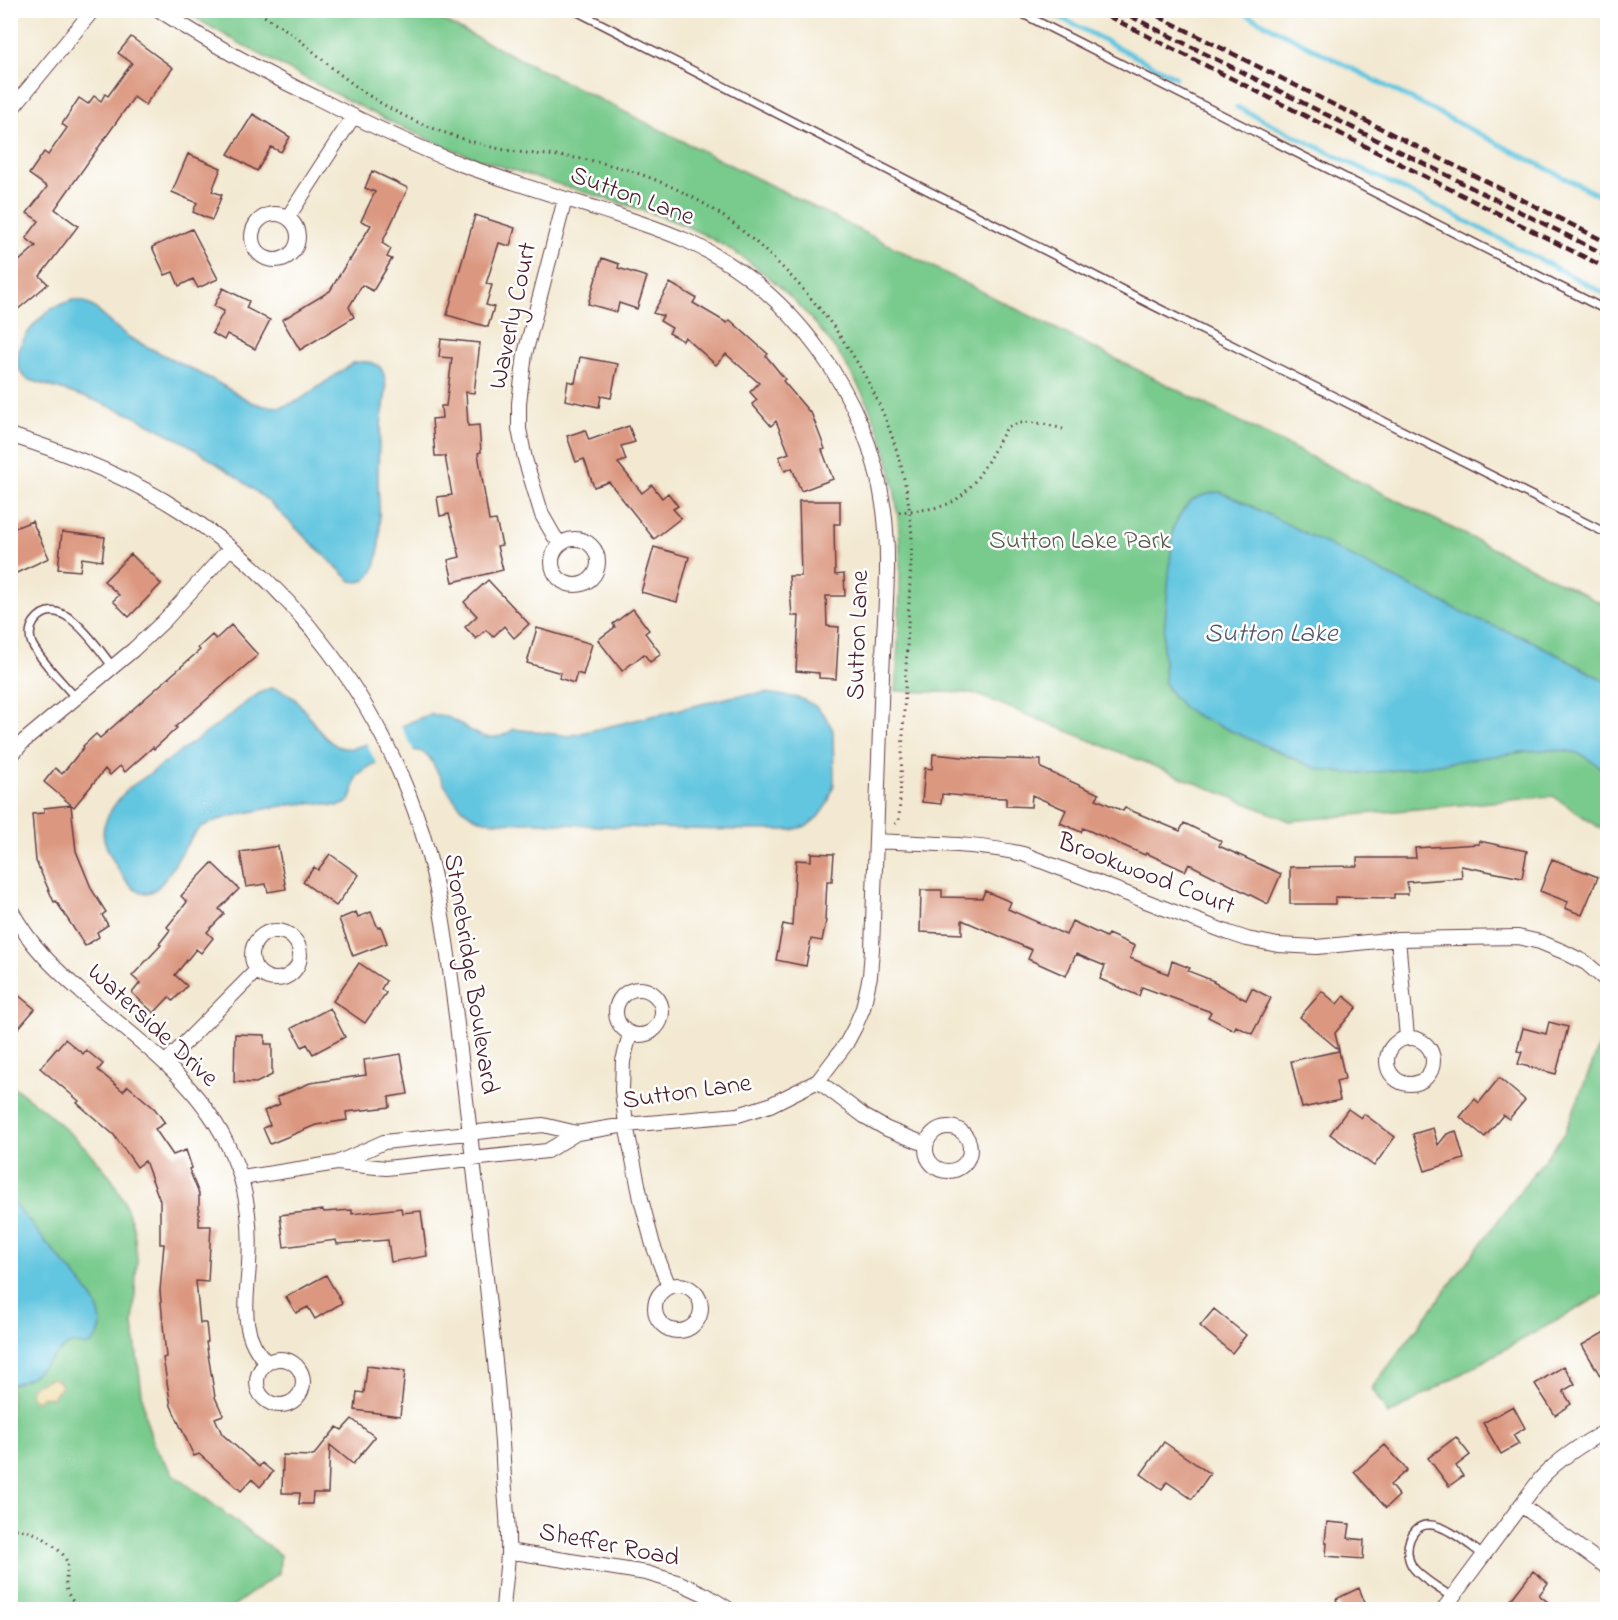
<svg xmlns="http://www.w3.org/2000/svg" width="1618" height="1620" font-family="'Indie Flower',sans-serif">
<rect width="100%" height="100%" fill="#fff"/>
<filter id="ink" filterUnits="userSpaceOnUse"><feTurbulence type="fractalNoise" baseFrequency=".0167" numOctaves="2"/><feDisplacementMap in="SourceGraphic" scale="12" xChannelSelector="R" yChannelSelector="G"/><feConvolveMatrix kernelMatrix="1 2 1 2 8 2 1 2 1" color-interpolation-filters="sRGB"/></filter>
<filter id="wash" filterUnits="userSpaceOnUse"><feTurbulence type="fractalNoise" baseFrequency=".008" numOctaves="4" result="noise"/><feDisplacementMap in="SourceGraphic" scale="24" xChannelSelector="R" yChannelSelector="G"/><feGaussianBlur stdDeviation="1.35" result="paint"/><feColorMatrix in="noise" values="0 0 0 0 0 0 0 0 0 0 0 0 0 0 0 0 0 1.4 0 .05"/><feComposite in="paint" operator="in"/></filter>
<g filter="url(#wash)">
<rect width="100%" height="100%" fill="#f3e9d2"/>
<path fill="#78ca8d" stroke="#61745c" stroke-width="1.5" d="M184,11H424L1607,606V833L1553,796L1290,821L973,693L896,691C898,611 909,527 885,449C856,354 780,268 690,228C663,216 635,207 607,199C552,182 496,167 444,146C406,130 370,112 334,93C283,67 233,41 184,11Z
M1607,1027V1292L1388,1415L1372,1388L1565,1132Z
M10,1084L45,1111L85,1147L110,1176L124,1201L134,1229L137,1260L133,1325L145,1416L154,1446L173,1474L280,1555L279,1573L229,1609H11Z"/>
<path fill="#eeda9e" stroke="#9c7c64" stroke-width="1.5" d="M50,1378C56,1378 59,1381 61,1386L57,1393L51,1398L43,1396L38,1401L32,1399C25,1382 39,1386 50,1378Z"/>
<path fill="#63c6e0" stroke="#567286" stroke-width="1.5" d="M73,300L84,302L95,308L108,321L130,338L213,380L251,402L264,406L281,407L298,401L353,363C363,361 376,360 382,370C390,386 383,408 381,425C379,440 378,455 378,471C377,498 385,547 373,571C368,581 361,583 351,581L268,501L241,480L184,442L134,416L94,400L27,379C1,358 35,319 55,307C61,304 67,302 73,300Z
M1220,492L1243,502L1478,620L1532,641L1607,682V773C1598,766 1588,757 1577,753C1553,747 1527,751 1503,755C1477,758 1451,762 1425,766C1389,771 1351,778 1315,768L1195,715L1183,707L1172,695L1165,684L1163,645L1173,528C1185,503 1192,495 1220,492Z
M270,688C304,690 310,732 337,746C359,758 405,719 430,715C462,710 476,756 514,729L569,736L735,696L766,693L799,698L814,705L825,716L833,730L834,784L828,803L818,817L807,826L792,830C708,830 624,829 539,822C521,821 500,825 482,820C458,812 448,791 437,771C434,767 432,761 429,757C424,751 412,749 404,750C397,751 363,769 358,775C350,785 358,800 342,805C333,808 326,803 317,803C295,802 216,816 199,829C184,841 165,892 147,893C133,894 123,877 117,867C110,854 99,838 105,823C109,811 120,797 129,788C136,783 144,778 151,773C166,762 182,750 198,739C209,731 220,723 232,714C245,703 254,695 270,688Z
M10,1199C25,1217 40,1235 55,1253C70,1271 120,1316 93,1342C87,1349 79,1342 71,1344C68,1344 66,1347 63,1349C46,1361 33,1382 10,1384Z"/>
<path fill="#f3e9d2" d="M400,724L415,753H404L378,766L365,741Z"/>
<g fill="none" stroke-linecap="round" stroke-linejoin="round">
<path stroke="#63c6e0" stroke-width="5" d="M1046,10L1175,77
M1238,10L1608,200
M1237,107L1435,205L1608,295"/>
</g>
<g id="blocks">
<path fill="#db977f" d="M131,37L173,68L145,105L134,97L55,209L78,226L40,276L48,284L10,316V269L36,246L26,238L39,221L27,213L47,187L29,174L44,152L48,155L67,128L62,124L79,98L88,104L94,96L101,101L105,94L108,96L132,63L118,53Z
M253,114L290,137L281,152L271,147L257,171L228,154Z
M188,154L221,168L212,191L222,195L212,220L193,212L197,203L172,192Z
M372,171L408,188L382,243L391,249L387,257L392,259L373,291L362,285L349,307L354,317L300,350L282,320L330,291L349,259L350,260L371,225L361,221L375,192L365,188Z
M475,215L515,228L510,246L499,243L486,284L492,285L486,305L494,307L488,327L447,315Z
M192,229L218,279L198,288L193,279L179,286L173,272L165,275L152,247Z
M602,258L619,264L618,268L647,277L637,309L619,303L617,312L588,304Z
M670,283L696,298L693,303L727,323L730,320L768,354L766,356L785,379L783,381L812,415L825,449L822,450L833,479L801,491L792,468L785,471L779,457L789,453L776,421L771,426L752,404L757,400L750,392L759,383L726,354L716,365L685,337L683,341L669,333L672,328L660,321L663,316L653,313Z
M223,288L249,301L246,308L270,320L255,349L227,334L224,340L212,333L224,311L214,306Z
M441,339L480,343L474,393L466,392L468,426L479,425L481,452L478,453L489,521L496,520L502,545L497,546L503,570L453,582L448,560L460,557L449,514L440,516L437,497L452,495L445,456H435L432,419L442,418L441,406H446L452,358L439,357Z
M580,357L618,364L611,398L601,396L599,407L565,400L568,381L575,383Z
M629,426L635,442L621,446L626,460L618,463L642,493L652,485L662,498L668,493L678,506L673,509L681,518L654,539L609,482L594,487L584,459L576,462L567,436L585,430L589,440Z
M799,501H840V524H834L835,575L844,574L845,596H826L827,626L839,627L836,679L819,678V673L796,671L799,616H792L789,576H801Z
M32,521L49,558L10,576V530Z
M62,532L105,537L102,561L82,558L80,571L58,569Z
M654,547L689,557L677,602L641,592Z
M131,554L161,584L129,617L113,601L119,595L104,581Z
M488,580L529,624L514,638L504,626L493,637L486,630L476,639L465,627L477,616L464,602Z
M633,609L649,630L645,633L661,654L650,662L644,654L622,671L598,640L615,627L613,624Z
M231,625L258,655L175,727L177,728L154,749L153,747L125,772L120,766L110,775L105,769L74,807L44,782L55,768L62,774L84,747L83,746L96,734L100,738L200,650L198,648L212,635L216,639Z
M537,628L592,644L583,675L577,673L574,683L559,678L561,673L527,663Z
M933,754L981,759V758L1041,760V768L1099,794L1096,799L1123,811L1125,808L1180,831L1184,823L1221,841L1219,846L1281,874L1268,904L1189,864L1185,871L1146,853L1145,855L1083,828L1081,832L1060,823L1066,810L1032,795L1031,807L1006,806V798L973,797L942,794L941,804L922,802L925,768L932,769Z
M71,805L76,851L92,890L106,912L102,915L108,925L97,932L99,937L85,946L56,901L54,902L36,861L32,814L44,813V808Z
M1479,841L1527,851L1522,878L1461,866L1462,878L1407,882L1408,894H1394V898L1335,897V904H1290V867L1357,866V858H1416L1415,848L1479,844Z
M278,846L286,889L268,892L266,884L246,887L240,852Z
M811,853L834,854L832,881H827L825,920L826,921L822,941L811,939L806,966L776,960L783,924L792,926L796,860L811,861Z
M330,854L359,875L336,906L303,882L314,867L318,870Z
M1552,859L1598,877L1582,915L1565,908L1568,902L1540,891Z
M212,863L239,889L219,909L224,914L207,932L213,938L201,953L196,949L175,975L187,986L173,1001L169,997L154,1013L132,993L140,983L132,976L161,945L159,944L170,930L167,927L187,902L181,896Z
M921,890H942V897L982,898L985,891L1011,902L1008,909L1066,935L1072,921L1106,937L1108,934L1135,946L1130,958L1168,974L1172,961L1190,968L1188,971L1214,981L1213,982L1246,1000L1252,988L1271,998L1252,1034L1236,1026L1234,1030L1208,1017L1211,1012L1142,987L1139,996L1100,979L1105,966L1076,954L1066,976L1028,959L1032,950L962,920V934L920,932Z
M356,912L358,917L371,912L378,928L381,927L387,943L353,956L339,919Z
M359,963L386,981L381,989L386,993L365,1023L333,1001Z
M10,988L35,1009L10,1038Z
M1322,991L1337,1004L1344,996L1357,1007L1335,1033L1339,1050L1300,1017Z
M330,1008L345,1037L313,1054L307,1044L302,1047L292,1028Z
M1549,1022L1568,1027L1556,1074L1518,1064L1522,1052L1517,1051L1523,1028L1546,1034Z
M235,1034L265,1035V1044H272V1075L256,1083L234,1082Z
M65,1039L83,1054L86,1050L103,1064L98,1070L123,1091L128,1086L155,1109L165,1123L155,1129L173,1155L186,1150L192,1168L189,1169L199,1194V1226H211L208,1282L196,1281L200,1323H206L208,1342H206L215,1397L223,1415L215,1418L222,1434L259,1467L262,1463L273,1472L260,1487L252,1479L241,1491L199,1454L194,1456L171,1406L163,1358L166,1357L160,1291L164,1244H160V1201L145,1161L137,1167L114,1135L77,1103L79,1101L40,1068Z
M1339,1051L1345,1079L1336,1081L1340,1100L1302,1108L1291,1061Z
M401,1054L408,1094L389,1097L390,1107L346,1112L347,1120L316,1125L270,1144L263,1128L270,1125L264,1111L280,1104L277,1097L310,1083L366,1075L364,1060Z
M1499,1078L1525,1100L1509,1119L1503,1115L1485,1137L1460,1117L1475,1099L1479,1103Z
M1348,1109L1361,1118L1364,1114L1395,1137L1374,1166L1330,1134Z
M1433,1128L1438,1145L1447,1134L1456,1131L1464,1159L1425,1171L1413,1134Z
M401,1208L402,1213L421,1211L427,1256L391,1262L388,1240L337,1244L336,1240L284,1247L280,1215L323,1210L324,1212L352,1210V1214Z
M326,1275L342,1303L315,1319L308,1307L296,1313L286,1297Z
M1214,1309L1246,1335L1232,1353L1200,1326Z
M1608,1330V1389L1582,1345Z
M367,1366L405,1371L400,1416L355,1410L357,1392L364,1393Z
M1564,1366L1575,1384L1563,1391L1571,1404L1555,1415L1535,1384Z
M1513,1406L1525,1428L1513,1435L1519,1444L1501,1454L1483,1423Z
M352,1419L375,1437L353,1464L330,1445L328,1493H313L312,1504H299L300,1493H282L283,1455L313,1456L337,1427L342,1430Z
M1456,1437L1470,1455L1456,1466L1463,1476L1449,1486L1428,1458Z
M1164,1442L1210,1474L1192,1499L1167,1482L1162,1489L1141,1474Z
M1385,1445L1407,1470L1390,1485L1399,1496L1386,1508L1354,1472Z
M1327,1522L1350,1524L1348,1538L1364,1540L1363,1559L1326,1556L1327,1543H1325Z
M1533,1571L1548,1583L1539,1595L1558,1610H1521L1510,1601Z
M1359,1588L1368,1610H1341L1336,1599Z"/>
</g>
</g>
<g filter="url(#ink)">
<use href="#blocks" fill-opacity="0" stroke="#633d44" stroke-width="1.5"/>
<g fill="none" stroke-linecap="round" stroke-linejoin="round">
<g stroke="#633d44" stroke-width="10">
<path id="lane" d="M574,10L1152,305L1608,534
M1015,10L1608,311
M76,698C63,683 40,660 32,644C29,636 30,628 34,622C60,587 98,649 113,667
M1452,1597C1440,1589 1419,1577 1412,1566C1407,1558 1407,1547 1410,1539C1425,1504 1466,1543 1483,1555"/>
</g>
<g stroke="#633d44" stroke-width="16">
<path id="street" d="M159,10C209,43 261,71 315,97C362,121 409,144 458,163C503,180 549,194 595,208C625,218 656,227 685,240C792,288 868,395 884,510C891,563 884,621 882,675C879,766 876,857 872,949L870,976L863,1008L855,1027L846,1044L818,1081L770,1105L738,1115L626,1125L577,1133L547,1151L386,1168L337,1163L242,1178
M10,111L93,10
M252 237a23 23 0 1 1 46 0a23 23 0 1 1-46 0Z
M288,217L353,117
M10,435C70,454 129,477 181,511C295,586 381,703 422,832C441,892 448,954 456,1016C464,1085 473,1154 480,1223C489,1308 500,1393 504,1478C506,1503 509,1529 508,1554C507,1573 504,1591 503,1610
M552 562a23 23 0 1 1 46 0a23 23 0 1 1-46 0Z
M561,544L554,536L542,515L525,459L519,429V403L525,354L565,199
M10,757L24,741L133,650L164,621L230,548
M876,841C925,844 975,843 1023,854L1229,933L1247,939L1278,945L1317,947L1398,939L1518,937L1540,942L1564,952L1586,963L1608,982
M10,908C29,945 56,970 87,997C138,1040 195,1080 225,1140C238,1164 245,1187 248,1214C250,1230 250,1248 249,1264C247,1301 238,1333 267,1363
M252 955a24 24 0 1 1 48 0a24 24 0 1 1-48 0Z
M1398,939L1407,1037
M616 1012a23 23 0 1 1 46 0a23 23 0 1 1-46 0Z
M1608,992V1002
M630,1034L623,1061L622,1090L626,1125L641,1199L653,1245L669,1287
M1387 1061a23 23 0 1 1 46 0a23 23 0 1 1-46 0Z
M165,1063L257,970
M818,1081L864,1116L887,1129L925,1144
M926 1149a22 22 0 1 1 44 0a22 22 0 1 1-44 0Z
M339,1162L384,1142L543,1125L577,1133
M655 1308a23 23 0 1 1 46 0a23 23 0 1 1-46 0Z
M257 1382a23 23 0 1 1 46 0a23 23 0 1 1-46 0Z
M1521,1505L1608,1568
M508,1551L646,1573L680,1583L706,1595L730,1610
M1443,1610L1541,1478C1560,1458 1583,1443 1608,1430"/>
</g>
<path stroke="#633d44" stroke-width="3" stroke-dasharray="1.5 4.5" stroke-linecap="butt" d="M254,10C266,17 278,24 289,32C310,47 328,66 349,81C369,97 391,110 415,121C443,133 481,146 511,151C543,156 574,155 606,164C643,173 682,189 714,210C740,227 763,248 784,269C857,343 907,434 912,539L899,820L893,826
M899,512C916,510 939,510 954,501C977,487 992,452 1006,429C1022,417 1045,424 1063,429
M10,1529C29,1528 43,1536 56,1548C61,1552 66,1557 67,1563C68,1569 66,1576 66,1581C65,1593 73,1602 80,1610
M10,1569L19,1568"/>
<use href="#lane" stroke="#fff" stroke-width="7"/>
<use href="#street" stroke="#fff" stroke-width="14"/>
<path stroke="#4a1f2b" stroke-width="4.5" stroke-dasharray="9 4.5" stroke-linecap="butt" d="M1096,10L1608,269
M1118,10L1608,256
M1146,10L1608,243"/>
</g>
</g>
<g text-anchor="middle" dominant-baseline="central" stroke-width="5" stroke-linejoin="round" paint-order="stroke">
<g font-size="26" fill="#4a1f2b" stroke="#fff">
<text transform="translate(632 197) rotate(20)">Sutton Lane</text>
<text transform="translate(514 316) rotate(-78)">Waverly Court</text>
<text transform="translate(859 635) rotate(-88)">Sutton Lane</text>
<text transform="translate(1146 875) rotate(21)">Brookwood Court</text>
<text transform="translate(470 974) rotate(81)">Stonebridge Boulevard</text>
<text transform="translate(152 1026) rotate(43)">Waterside Drive</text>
<text transform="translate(687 1093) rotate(-8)">Sutton Lane</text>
<text transform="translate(609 1546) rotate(11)">Sheffer Road</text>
</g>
<g font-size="26" fill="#5a5b4d" stroke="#fff">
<text x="1080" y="542">Sutton Lake Park</text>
</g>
<g font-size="27" font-style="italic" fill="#53596a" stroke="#fff">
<text x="1271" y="634">Sutton Lake</text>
</g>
</g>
<rect width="1618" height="1620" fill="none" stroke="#fff" stroke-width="36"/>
</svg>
